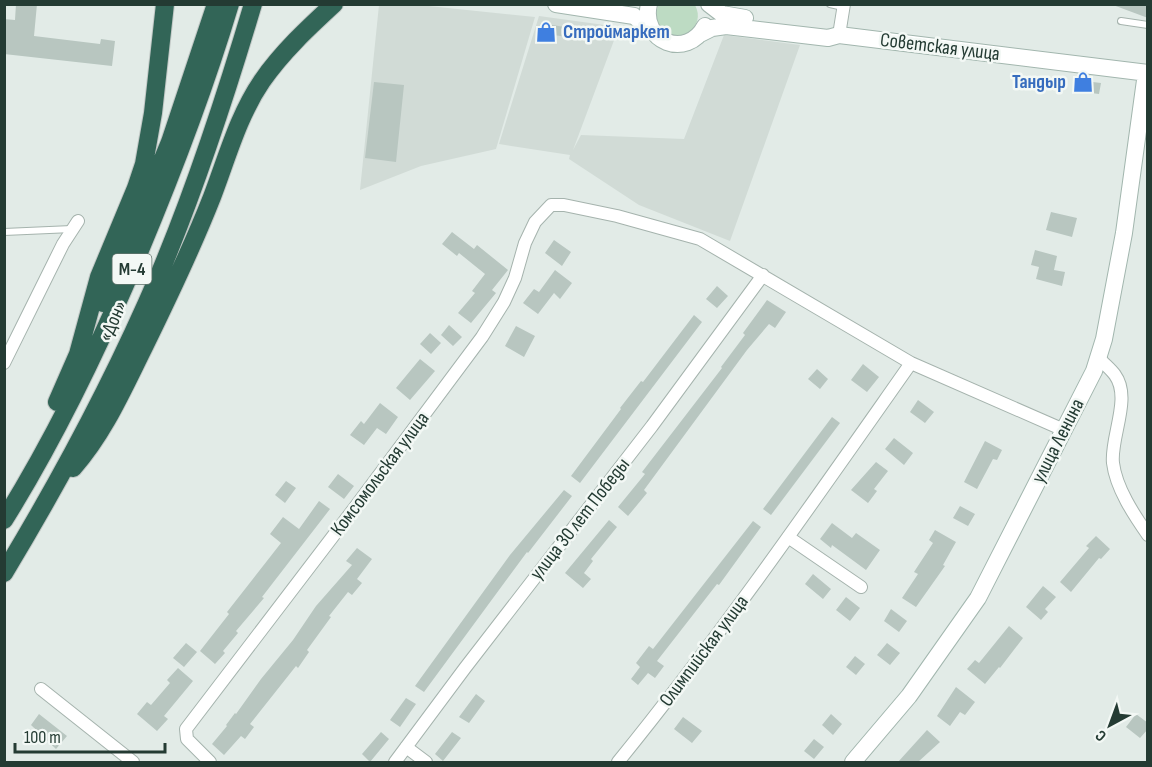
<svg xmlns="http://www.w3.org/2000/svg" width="1152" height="767" font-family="'Sofia Sans Condensed',sans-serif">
<rect width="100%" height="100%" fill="#e2ebe7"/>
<path fill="#d1dbd6" d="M379,5H419L535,17L496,149L421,166L360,190Z
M539,16L619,27L573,150L581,135L684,139L724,35L800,45L730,241L639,205L569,159L570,155L499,144Z"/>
<path fill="#bddbc3" d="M658,5H695C701,17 697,24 689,35L668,37L655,20Z"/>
<path fill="#b8c6c0" d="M16,4H37L34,36L100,44L101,39L115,41L112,66L4,54V19L15,20Z
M1114,4H1148V18L1113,5Z
M541,23L570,28L568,37L553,35L552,41L538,39Z
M1076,80L1101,83L1099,94L1075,91Z
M374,82L404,85L396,162L365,158Z
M1051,212L1077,218L1072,237L1046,230Z
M452,232L474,249L477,245L508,270L492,290L496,293L471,323L458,313L475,293L472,291L485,274L459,253L457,256L442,244Z
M554,240L571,252L562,266L545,253Z
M1035,250L1057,256L1054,270L1065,272L1062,286L1036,279L1039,267L1031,265Z
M555,270L572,283L560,299L554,293L538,314L523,303L534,289L539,292Z
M717,286L728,296L717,308L706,299Z
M767,300L786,312L775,328L769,324L747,350L644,490L647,493L628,516L618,507L645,474L642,472L722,368L721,367L745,335L743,333Z
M694,315L702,322L580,483L571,476L621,409L620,408L641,381L643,382Z
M449,325L462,337L453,346L441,335Z
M516,326L535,336L524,357L505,346Z
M430,333L441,343L431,354L420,344Z
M420,359L435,371L410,400L396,388Z
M863,364L879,377L867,392L851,380Z
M817,369L828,379L820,389L808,379Z
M918,400L934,412L925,423L910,412Z
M380,403L398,417L386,434L377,428L364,445L350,435L361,421L364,424Z
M832,417L840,423L771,515L763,509Z
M894,438L913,453L904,465L885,449Z
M985,441L1002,450L997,460L993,459L977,489L964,482Z
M876,462L888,471L874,489L877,491L868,503L851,490Z
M338,474L354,486L344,499L328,487Z
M286,481L296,488L285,503L275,495Z
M564,490L572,496L528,553L527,552L424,692L415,686L510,555Z
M319,501L330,509L262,597L264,598L236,631L238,633L223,651L225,653L215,664L200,651L229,614L227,612L281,543L270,534L283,517L299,529Z
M960,506L975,514L968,526L953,518Z
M609,520L617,527L591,559L593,561L584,573L591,579L583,588L565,573Z
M753,521L761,527L719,585L717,584L657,661L664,666L655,678L648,673L638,685L631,679L640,667L636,663L649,646L653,649Z
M832,523L852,538L856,533L880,550L866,570L832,545L831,548L820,539Z
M935,530L956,542L943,565L945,566L916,607L902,598L918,574L914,572L933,543L929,540Z
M1096,536L1110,549L1101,559L1099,558L1071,592L1060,582L1089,548L1086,546Z
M357,548L372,559L357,579L362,583L352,595L348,592L329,616L331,617L307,650L309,652L298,668L296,666L250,724L254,727L245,739L241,736L224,755L212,744L227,726L226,725L235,713L236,714L261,679L293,640L316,606L352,565L346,561Z
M813,574L831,589L823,599L805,584Z
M1043,586L1056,597L1045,609L1048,612L1041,620L1026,607Z
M846,597L860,608L850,621L836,610Z
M891,609L907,621L899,632L884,621Z
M1009,626L1023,638L1000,668L999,667L985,684L967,669L975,660L979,663Z
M186,643L197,652L184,667L173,658Z
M887,643L900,653L890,665L877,655Z
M855,656L865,664L856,675L846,667Z
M178,668L193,681L164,716L168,719L157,731L137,714L147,702L151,705L170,683L167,680Z
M956,687L975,702L965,715L960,712L950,726L937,716Z
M476,694L485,701L469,723L459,717Z
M406,698L416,704L400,727L390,720Z
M39,714L67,736L56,749L31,725Z
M831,714L842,724L833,735L822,725Z
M1136,714L1148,723V729L1140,738L1126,727Z
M683,717L702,731L692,743L674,729Z
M927,730L940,742L918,762H898Z
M381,732L389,739L370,762L362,754Z
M452,732L461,738L443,761L435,754Z
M814,739L824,747L814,759L804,751Z"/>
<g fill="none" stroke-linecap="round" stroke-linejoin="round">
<g stroke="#a5b3ad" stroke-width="8">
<path id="lane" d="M830,4L843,7
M1121,21L1148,25
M4,232L72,229"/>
</g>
<g stroke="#a5b3ad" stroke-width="14">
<path id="street" d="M839,35L844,4
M1099,358C1104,364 1111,369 1115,375C1132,398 1110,438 1113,463C1116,488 1134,515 1148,535
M4,363L63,244L78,221
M788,537L861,587
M41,689L133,762
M406,747L426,762
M210,762L187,739L186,729L356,506L482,337L504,302L515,278L525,243L535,222L551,205H564L617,216L700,239L911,363L1064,430
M395,762L465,668L652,426L763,275
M618,762C722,634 816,498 911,363"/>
</g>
<g stroke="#a2b6ae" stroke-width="18">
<path id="secondary" d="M556,4L634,16L653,32
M649,4C640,42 687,60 705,26
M709,4L722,14L745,18
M700,34L712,28L726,26L828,38L839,35L1148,73
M853,762L909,696L978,598L1094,371L1104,339L1124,233L1146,73"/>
</g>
<g stroke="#c2c8c6" stroke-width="20">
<path id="highway" d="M103,303L170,142L216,4
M57,402L78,354L99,277L136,188L144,164L153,113L165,4
M73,468C104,433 123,389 144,347C168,298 192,248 212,197C227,158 238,116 262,81C282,52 308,28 334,4
M4,520C54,440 95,355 132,269C169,182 203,94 230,4
M4,573C62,477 115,378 159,275C196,187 226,95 253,4"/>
</g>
<use href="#lane" stroke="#fff" stroke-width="6"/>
<use href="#street" stroke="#fff" stroke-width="12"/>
<use href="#secondary" stroke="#fff" stroke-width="16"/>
<use href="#highway" stroke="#326557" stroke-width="18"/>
</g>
<defs>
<g id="shop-bare" transform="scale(1.62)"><path d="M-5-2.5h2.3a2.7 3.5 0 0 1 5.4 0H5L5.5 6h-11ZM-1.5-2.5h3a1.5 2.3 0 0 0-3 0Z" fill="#3f7fe0" stroke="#f3f8f5" stroke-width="2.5" paint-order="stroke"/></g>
</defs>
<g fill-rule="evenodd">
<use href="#shop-bare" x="546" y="32"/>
<use href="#shop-bare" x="1083" y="82"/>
</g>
<g text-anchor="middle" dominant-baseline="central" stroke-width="5" stroke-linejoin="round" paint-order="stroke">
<rect fill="#f3f8f5" stroke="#62746d" stroke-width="1.5" x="112.5" y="254" width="39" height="30" rx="4.5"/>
<g font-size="18" font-weight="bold" fill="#243b33">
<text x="132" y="269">М-4</text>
</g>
<g font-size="20" font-weight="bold" fill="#366cbe" stroke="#f3f8f5" text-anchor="start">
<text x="563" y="32">Строймаркет</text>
<text x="1066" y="82" text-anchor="end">Тандыр</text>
</g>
<g font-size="20" fill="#243b33" stroke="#f3f8f5">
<text transform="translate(940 47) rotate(7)">Советская улица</text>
<text transform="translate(113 321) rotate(-66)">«Дон»</text>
<text transform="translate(1058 441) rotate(-63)">улица Ленина</text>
<text transform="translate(380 474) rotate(-53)">Комсомольская улица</text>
<text transform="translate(580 519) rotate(-52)">улица 30 лет Победы</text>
<text transform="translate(704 651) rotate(-53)">Олимпийская улица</text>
</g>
</g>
<rect width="1152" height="767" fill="none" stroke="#243b33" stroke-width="12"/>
<g transform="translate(1110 725) rotate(221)" stroke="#f3f8f5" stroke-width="4.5" paint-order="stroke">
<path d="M0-4.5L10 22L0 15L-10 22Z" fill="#243b33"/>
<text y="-9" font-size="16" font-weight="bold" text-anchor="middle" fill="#243b33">С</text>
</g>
<path d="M15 743v9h150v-9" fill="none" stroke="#243b33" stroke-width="3"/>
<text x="24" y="743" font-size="18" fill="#243b33" stroke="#f3f8f5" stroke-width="4.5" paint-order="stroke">100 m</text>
</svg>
